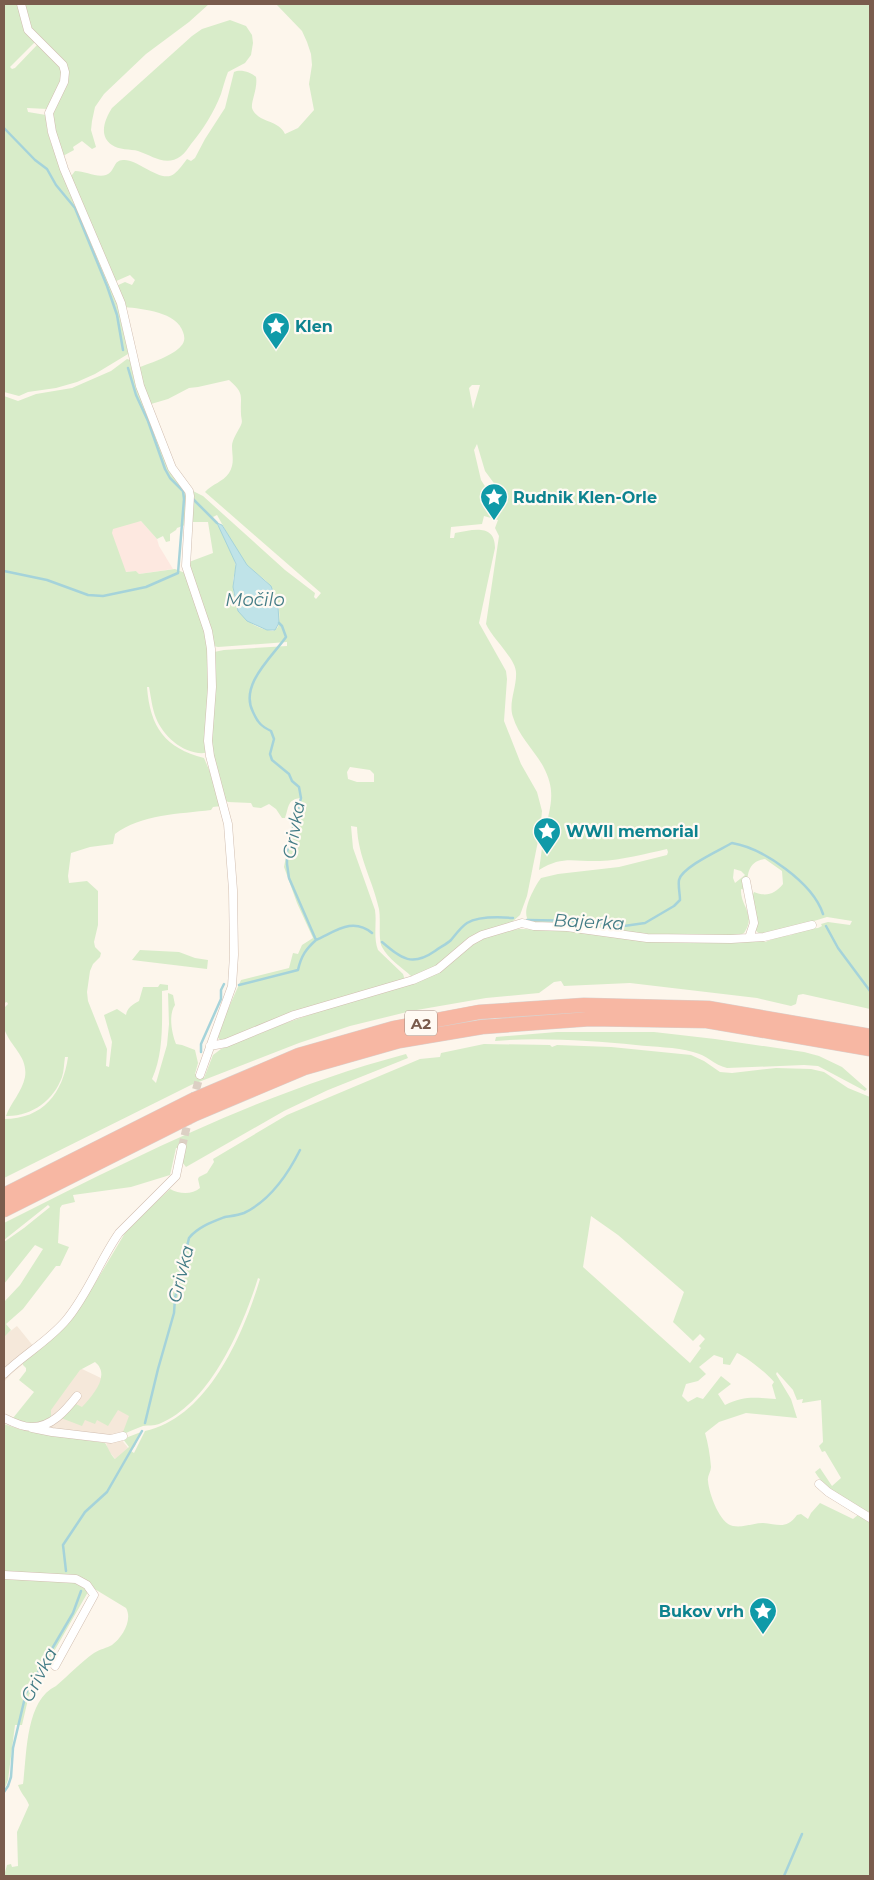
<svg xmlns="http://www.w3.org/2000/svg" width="874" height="1880" font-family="Montserrat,sans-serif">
<rect width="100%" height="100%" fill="#fdf6ec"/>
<path fill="#f5e8da" d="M17,1326L38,1352L11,1374L4,1382V1336Z
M80,1368L103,1379L118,1407L135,1414L120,1438L129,1449L117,1461L108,1450L106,1443L60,1436L23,1423Z"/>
<path fill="#fde8e0" d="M141,521L157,539L159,546L173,569L139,574L136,571L124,572L103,527Z"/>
<path fill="#d8ecc9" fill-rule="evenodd" d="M4,4H19C22,18 23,32 35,42L10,67L12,69L15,68L38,44C71,72 66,73 48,109L27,108L28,112L46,115L47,130L51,143L117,300L130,351L128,354L95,374L77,382L56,388L28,392L19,396L4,392Z
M23,4H209L189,22L146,54L104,94L95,107L92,121L91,130L96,147L92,149L82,141L73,147L74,150L63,156L53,122V111L66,64L63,59L30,29Z
M276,4H870V1009L803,994L798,995L796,1004L791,1006L757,998L630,983L564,986L561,981L554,982L539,993L486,998L411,1011L350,1026L299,1043L191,1085L4,1178V1119C43,1119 63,1093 68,1057H65C64,1063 64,1071 62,1077C54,1100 31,1117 6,1116C10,1104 22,1092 25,1077C28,1057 12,1048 5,1031C2,1025 4,1015 4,1008L8,1004L7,1002L4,1003V396L18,401L36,394L72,388L111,371L127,359L130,360L169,469L186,489L188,498L185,525L177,528L176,530L170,534V541L166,542L163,536L157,539L141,521L113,529L112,533L126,572L136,571L139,574L175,569L185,573L204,626L207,642L209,707L205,753C184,755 163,736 156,718C152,708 151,697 149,687H147C150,727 165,748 204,758L213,779L221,806L213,807L211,810C180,814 141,814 115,834L113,844L90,847L71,853L68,876L69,883L87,881L98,891V925L94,942L95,947L101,953L100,957L93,964L90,971L87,992L88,1001L107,1049L106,1066L109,1067L112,1042L104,1015L117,1009L126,1015C127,1008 133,1004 139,1001L143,987H158L160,984L168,985V990L162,991C162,1020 164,1053 152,1079L156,1083L167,1045L169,1024L168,993L173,995L175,1005C168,1015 172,1034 176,1044L182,1045L195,1050L198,1063L195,1074L204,1078L213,1055L221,1049L283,1024L364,996L452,962L475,943L488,935L506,931L519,929L560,930L664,942L762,940L765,942L781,936L792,935L794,930L818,928L822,926L821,924L828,922L850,925L852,921L827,917L778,932L761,935L755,930L751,898L754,892C766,897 775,894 783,884L782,871L765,859C747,861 747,876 747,891L741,889C740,907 757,914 744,933L736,937H665L532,924C531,923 527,919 527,918C523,908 535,886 541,878L558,874L619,867L667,855L668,852L667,849C645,854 622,860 600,861C574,862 563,855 539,870C541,857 542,844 545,832C550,806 557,792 543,766C534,750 518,735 513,717C508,703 517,687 516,672C515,658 492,638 486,624L499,536L495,528L498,520L484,516L482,524L451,527L450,538H454L455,533C472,530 495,523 495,548L479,623L506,671L507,679L504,721L521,764L537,792L542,811L540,831L527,896L520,915L512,922L477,934L438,965L412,977C403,968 388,959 382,947C378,939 381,920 379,909C373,881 358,857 357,827L351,826L353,848L375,910C377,923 373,937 378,950L403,974L405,980L222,1041L218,1038L217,1034L241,980L289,968L293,953L298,954L302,945L313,938L297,903L284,867L293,820L299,807L300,798C287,800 289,807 285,818H282L276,809L269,804L261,808L253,807L251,803L228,802L225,800L211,745L214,652L224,650L287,646V642L218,647L213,646L188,566L189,562L213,553L208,522H192L193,491L203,496L285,570L315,593L314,597L316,599L321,593L205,492C212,484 223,482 229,473C235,463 232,456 232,446C232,440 238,431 241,425C243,421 241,418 241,414C240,395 245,394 229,380L198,387L189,388L168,399L151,404L143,386L140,367C151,363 174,355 181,346C185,342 185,337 183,332C177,312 143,309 125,307L116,286L125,282L132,285L135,280L130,275L114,282L71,180L72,175L75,171C85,171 97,178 106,175C115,172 113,160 123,160C137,158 161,184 174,174C179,170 183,164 187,159L191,161L195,158L205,139L225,108L234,72C240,69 251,72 256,77C258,88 251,101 252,108C257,123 278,119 285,134L298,128L314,110L309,84L312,65L311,54L307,42L302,31ZM472,385H480L473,409L469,388ZM477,444L485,471L496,486L490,494L481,480L474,450ZM217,515C227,532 235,550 247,565C252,571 259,575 265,580C277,591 282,611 278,627L273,631C246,628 232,608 233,582C233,576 237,569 235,563C231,547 221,531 213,517ZM350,767L370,770L374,774V782H357L348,779L347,772ZM734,869L741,871L745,875L735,883L733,878Z
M230,20L246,26L252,35L253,43L251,55L245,63L228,72C225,80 223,87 221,94C214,112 203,130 191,144C188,148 185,153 181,156C166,167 153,156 138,151C131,149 118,150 112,145C98,136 105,119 112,108L192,36L202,29Z
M140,950L179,952L195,958L208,960L207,969L132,960Z
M557,1032H654L715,1039L804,1052L819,1056L842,1067L867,1089L865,1091L818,1066L804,1065L727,1068C714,1065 707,1055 693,1052C675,1047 655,1047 636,1045C591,1041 541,1037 495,1041L496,1037Z
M484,1044L550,1045L552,1047L557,1045L611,1047L691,1055L704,1061L720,1072L732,1073L776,1068L811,1069L824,1072L848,1088L870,1097V1516C850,1505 827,1492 815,1472L820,1468L832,1486L841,1478L825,1451L822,1452L819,1446L823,1442L821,1400L802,1403L803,1399L797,1400L793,1390L777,1372L776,1374L791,1399L797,1418L746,1413L719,1422L705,1433C708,1443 710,1455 711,1467C711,1472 707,1476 708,1481C709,1494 720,1524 733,1526C743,1528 753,1523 763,1523C778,1524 786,1530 797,1515L801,1514L808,1519L811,1513L820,1503L853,1519L859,1514L870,1520V1876H4L7,1865L11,1864L12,1867L18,1866L17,1832L29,1805C26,1797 21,1794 18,1785L23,1784C27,1756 25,1700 56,1686C69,1675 81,1662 94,1653C100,1649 107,1648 112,1645C122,1638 133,1620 126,1608L93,1588L86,1580L75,1577L4,1573V1424L22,1430L105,1443C107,1445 110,1454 115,1459L129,1447L123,1439L141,1432L135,1446L131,1451L134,1453L145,1431C208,1418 244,1333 260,1279L258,1278C243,1327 210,1404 159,1424C154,1426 148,1425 143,1426C137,1428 131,1431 126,1433L123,1432L129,1416L118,1410L108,1426L97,1420L95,1424L85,1420L82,1426L61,1418L76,1404L82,1407C93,1395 111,1375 95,1362L80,1370L69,1385L51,1410V1420L37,1426L9,1423L34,1392L19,1380L26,1371V1368L23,1365V1361L57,1335L68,1324L97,1280L128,1228L170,1189C179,1194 192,1195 200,1188L198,1179L199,1177L207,1173L214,1162L213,1159L287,1115L420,1059L440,1057L441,1053ZM591,1216L618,1235L684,1292L673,1322L693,1341L700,1334L705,1339L699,1346L701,1348L690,1363L583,1267ZM737,1353C745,1356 768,1374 774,1382L772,1385L776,1399C756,1398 745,1395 725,1405L718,1394L731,1384L721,1376L703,1399L697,1397L688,1402L682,1396L686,1384L698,1381L706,1374L699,1367L714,1355L723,1358V1364L730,1365Z
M406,1054L408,1058L328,1090L284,1111L186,1167L182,1162L186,1149L176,1148L170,1175L131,1187L73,1195L75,1202L62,1205L60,1208L58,1243L69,1247L60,1266H56L23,1309L6,1324L11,1330L4,1337V1302L20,1285L43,1249L35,1245L4,1284V1242L24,1228L50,1207L48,1205L4,1240V1223C135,1157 263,1092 406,1054Z
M4,1577L72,1580L80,1584L88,1592L29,1695L22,1725H15L8,1780L4,1790Z"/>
<path fill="#bfe3e8" stroke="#a5d3da" d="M217,523L222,525L247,565L271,586L278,606L279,623L275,630H267L247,621L238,611L233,587L236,564Z"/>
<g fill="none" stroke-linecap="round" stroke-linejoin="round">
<path stroke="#a5d3da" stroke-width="2.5" d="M4,128L35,160L47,169L56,185L75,208L107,286L117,315L123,350
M193,499L217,523
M4,571L47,580L88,595L103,596L146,587L178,573L184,499L183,491L170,478L165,469L148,421L136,395L128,368
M527,920L586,921L624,926L645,923L674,906L680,900C680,894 678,886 679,880C682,867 720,850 732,843C763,848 813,883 823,914
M826,926L838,948L870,991
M316,940C336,931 353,917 372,933
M382,942C402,959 412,967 435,951C440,947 447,944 451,940C456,934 461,927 467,923C479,916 500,917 513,918
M239,985L298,970C301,956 306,949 316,940L289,878L287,864V852L301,798L299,787L292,781L289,774L272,760L270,754L274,739L271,731C261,726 258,723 253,712C239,685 272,657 286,637L282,626L279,623
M201,1052V1044L221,999V990L224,984
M145,1423L158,1369L174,1313L175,1298L189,1238C198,1227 212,1222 225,1217C231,1216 239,1215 244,1213C269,1201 288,1174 300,1150
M66,1571L63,1545L85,1512L107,1492L142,1431
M4,1792L8,1786L11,1777L13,1748L26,1693L73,1613L81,1591
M784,1876L802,1834"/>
<path stroke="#dcd0c4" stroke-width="8" stroke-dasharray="8 4" stroke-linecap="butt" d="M193,1101L200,1075
M182,1147L189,1117"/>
<g stroke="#d1beb0" stroke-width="9">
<path id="minor" d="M21,4L28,30L63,65L65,72L64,82L49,113L52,132L64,169L121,303L140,386L172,468L189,491L190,496L186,566L208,631L211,649L212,687L208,741L210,756L228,824L233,890L234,955L232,986L200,1075
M746,881L754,923L749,938
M210,1046L226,1043L294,1015L413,980L438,969L471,941L482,935L522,923L534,926L567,927L647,938L731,939L764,937L812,925
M4,1374C24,1354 49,1341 67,1319C89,1292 100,1260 119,1233L176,1176L182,1147
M4,1418C12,1422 22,1427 31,1427C51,1428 66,1410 77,1396
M32,1428L52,1432L111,1439L123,1436
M819,1484L828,1492L870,1518
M4,1575L76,1579L87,1585L94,1595L55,1666"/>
</g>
<g stroke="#dad1cd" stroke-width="15">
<path id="motorway" d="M4,1195L193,1100L299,1055L394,1028L479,1012L584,1005L708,1008L870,1036
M4,1210L195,1114L304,1068L399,1041L482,1027L590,1019L707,1021L870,1049"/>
</g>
<use href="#minor" stroke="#fff" stroke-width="8"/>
<use href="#motorway" stroke="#f7b7a3" stroke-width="14"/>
</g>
<defs>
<g id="sight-pin" transform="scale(1.4375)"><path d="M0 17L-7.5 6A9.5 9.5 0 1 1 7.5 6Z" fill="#0f9aa8" stroke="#fffaf3"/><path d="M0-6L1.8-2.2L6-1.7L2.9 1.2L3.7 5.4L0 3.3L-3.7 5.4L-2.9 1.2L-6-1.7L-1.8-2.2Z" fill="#fff"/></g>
</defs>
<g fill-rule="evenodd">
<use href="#sight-pin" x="276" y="326"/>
<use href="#sight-pin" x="494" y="497"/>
<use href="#sight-pin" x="547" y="831"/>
<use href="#sight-pin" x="763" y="1611"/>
</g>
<g text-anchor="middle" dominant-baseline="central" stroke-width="4.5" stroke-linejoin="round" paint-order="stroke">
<rect fill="#fffaf3" stroke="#a28b7f" stroke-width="1" x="405" y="1010.5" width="32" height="25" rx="4"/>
<g font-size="15" font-weight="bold" fill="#7a5c4d">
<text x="421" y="1023">A2</text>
</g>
<g font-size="16" font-weight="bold" fill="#0d838f" stroke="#fffaf3" text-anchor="start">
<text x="295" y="326">Klen</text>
<text x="513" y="497">Rudnik Klen-Orle</text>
<text x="566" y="831">WWII memorial</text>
<text x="744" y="1611" text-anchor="end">Bukov vrh</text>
</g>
<g font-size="18" font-style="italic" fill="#437c86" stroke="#fffaf3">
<text x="255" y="600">Močilo</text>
<text transform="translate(294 830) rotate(-80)">Grivka</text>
<text transform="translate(589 922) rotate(3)">Bajerka</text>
<text transform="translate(181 1274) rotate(-76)">Grivka</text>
<text transform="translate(39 1675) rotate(-63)">Grivka</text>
</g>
</g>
<rect width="874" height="1880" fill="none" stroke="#7a5c4d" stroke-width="10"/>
</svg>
